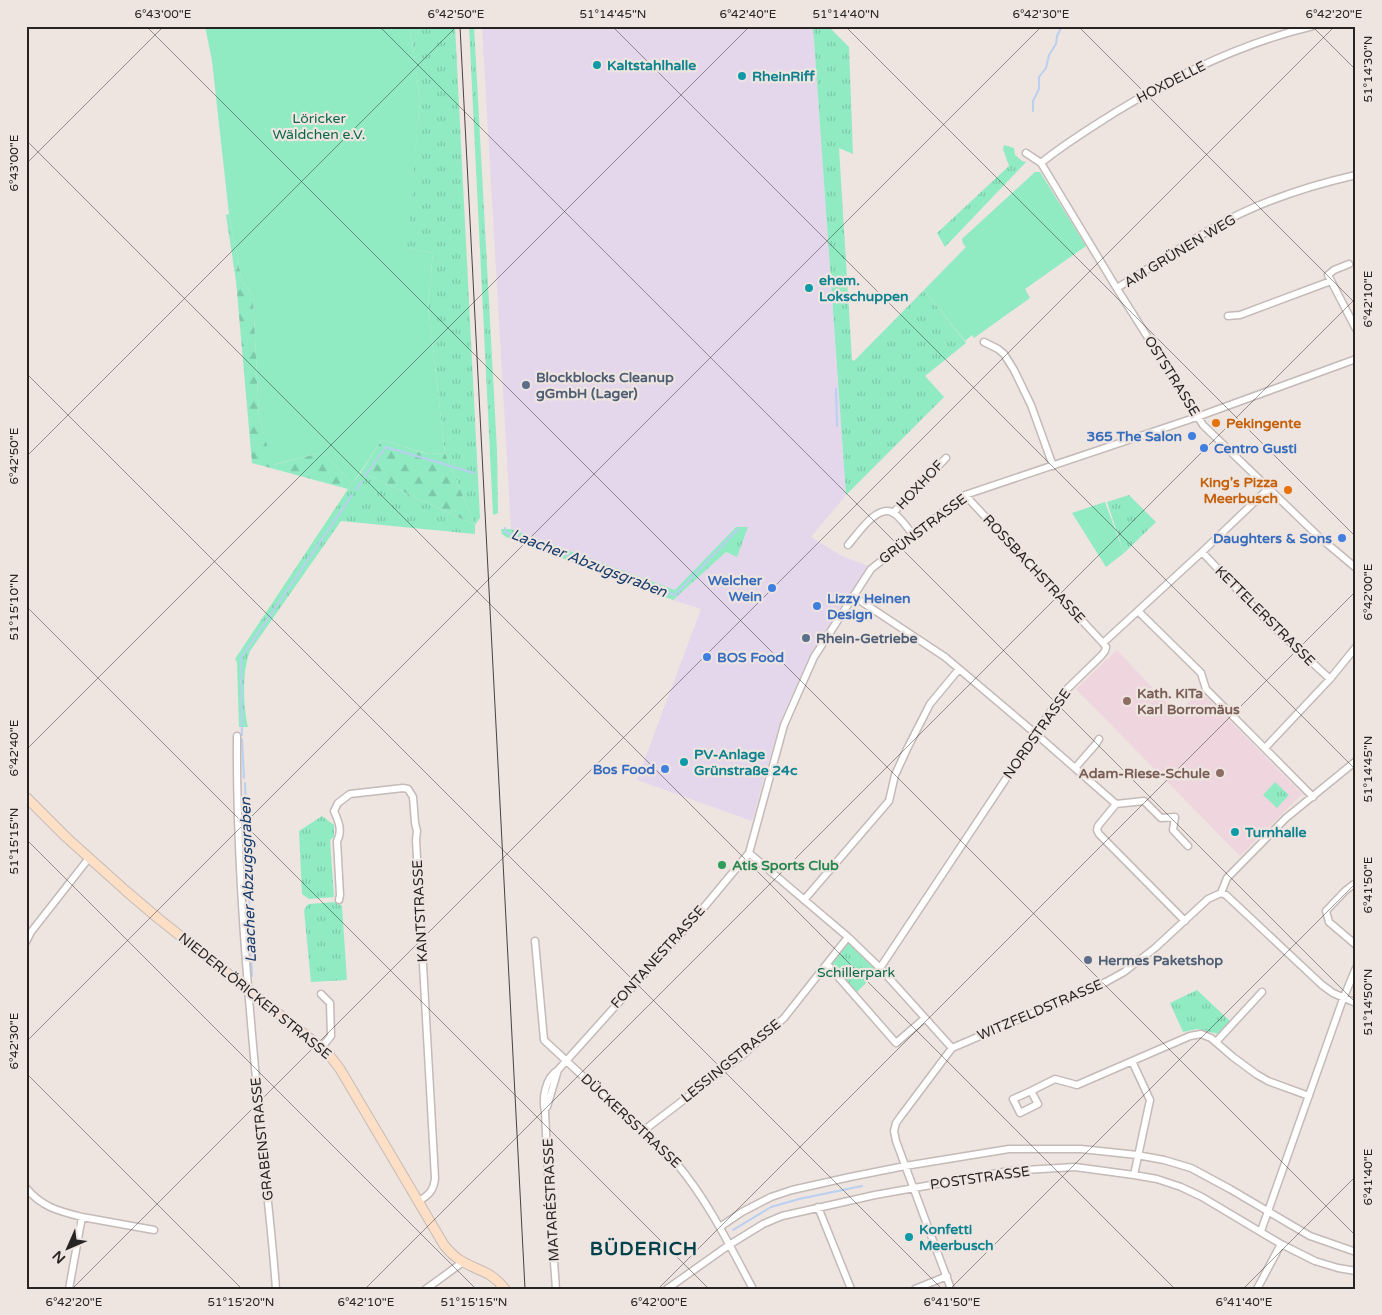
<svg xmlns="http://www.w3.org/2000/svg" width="1382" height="1315" font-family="'Varela Round',sans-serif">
<defs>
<pattern id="grass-tufts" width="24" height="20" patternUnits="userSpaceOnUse" patternTransform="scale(1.25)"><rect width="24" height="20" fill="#90ebc3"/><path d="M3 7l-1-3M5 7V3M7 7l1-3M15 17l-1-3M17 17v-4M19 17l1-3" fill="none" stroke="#7cc9a7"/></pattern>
<pattern id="forest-firs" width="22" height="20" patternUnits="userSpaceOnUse" patternTransform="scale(1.25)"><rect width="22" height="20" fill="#90ebc3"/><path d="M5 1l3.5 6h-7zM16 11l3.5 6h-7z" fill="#7cc9a7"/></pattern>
</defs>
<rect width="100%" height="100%" fill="#eee4e0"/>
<path fill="#e4d7eb" d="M482,26H813L846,495L811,537L842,556L868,566L811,653L780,722L752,821L637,780L701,609L673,600L726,552L737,557L736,527L675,590L511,529Z"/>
<path fill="#eed5de" d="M1117,650L1177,714L1200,691L1302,794L1240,856L1076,689Z"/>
<path fill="url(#grass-tufts)" d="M410,26H455L480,518L475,525V534L341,521L250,651C242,670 243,707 248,727H239L237,662L235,659L348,489L361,472L475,525L445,453L428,305L433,253L406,248L420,99Z
M469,26H474L497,450L498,513L493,515Z
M813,26H828L849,47L853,154L839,148L852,360L854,361L924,290L966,343L925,376L944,397L846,495Z
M1004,145L1014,148L1015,155L1022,161L1026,162L945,247L937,233L1009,166L1003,149Z
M1129,495L1156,522L1124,553L1107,502Z
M736,527H748L737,557L726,552L673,600L506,537L502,534L501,529H511L675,590Z
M1275,782L1289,795L1277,808L1263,795Z
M322,816L334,825V837L330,840L334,897L309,899L302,894L299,831Z
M336,902L342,906L347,980L311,982L304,910L308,904Z
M848,942L878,971L856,993L830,964Z
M1197,990L1231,1022L1219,1034L1197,1029L1183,1032L1170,1003Z"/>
<path fill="url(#forest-firs)" d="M229,214L242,281L253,295L259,418L274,465L323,452L352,484L348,489L252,463L236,281L226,215Z
M382,440L427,454L445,453L475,525L361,472Z"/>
<path fill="#90ebc3" d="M205,26H410L420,99L407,248L433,253L428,305L445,453L428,454L382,440L352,484L323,452L273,465L259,418L253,295L242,281L229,214L212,61Z
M1035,172H1040L1086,246L1025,289L1030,298L974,338L972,335L965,341L924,290L966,247L963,244L962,239Z
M1105,502L1124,553L1106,567L1072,513Z"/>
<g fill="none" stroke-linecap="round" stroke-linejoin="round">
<path stroke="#b9d0f0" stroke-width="2" d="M1033,111V101L1039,89V77L1046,68L1049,55L1056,44L1057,36L1062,26
M836,389L837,426
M365,476L386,447L474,473
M356,490L362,481
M505,528V532L675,595L738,529
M242,735L241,658L352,495
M242,739L244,778
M245,783L252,976
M733,1230L771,1207L799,1199L862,1186"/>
<g stroke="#c4bab7" stroke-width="9">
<path id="street" d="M1026,153L1041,163L1116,287L1203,425L1318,536L1356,568
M1041,163C1064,144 1089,129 1114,113C1176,75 1242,43 1313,26
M1349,264L1334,270L1328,275L1356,329
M1117,288C1150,268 1182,246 1215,227C1258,202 1308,186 1356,175
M1228,316L1240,315L1331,281
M984,342L998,349L1004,354L1014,370L1031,405L1053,466
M965,495L1103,643
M893,513L946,458
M848,545C857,535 876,505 892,512C899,515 909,530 914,536
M1202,552L1264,618L1330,679
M853,596L945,657L1036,734L1116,804L1098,826L1097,830L1099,834L1185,921
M1138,611L1201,673L1206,689L1313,797
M237,736C236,865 248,994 260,1122C265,1178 272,1233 276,1289
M1265,748L1330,679L1356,647
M1075,768L1096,744L1099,739
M1116,804L1144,801L1161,818L1175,817L1173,830L1188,846
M749,853L848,937L880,968L952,1048
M1354,884L1345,891L1326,911L1329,922L1356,945
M1221,893L1226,895L1322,985L1333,993L1356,1003
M339,900L340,895L337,841C343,831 338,820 334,811L338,803L350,794L403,788L408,789L413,797L415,823L417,831L416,840L435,1178C434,1190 429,1195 419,1201
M804,900L889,801L895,775L907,749L930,704L959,669
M535,941L544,1040L677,1164C708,1201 730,1246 753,1289
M26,942L31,932L89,858
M827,964L896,1043L925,1018
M880,968L1063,693L1101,656L1105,651L1106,647L1103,643L1202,552L1269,488
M321,994L330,1003L331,1036L322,1047
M1216,1042L1262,992
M1132,1061L1150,1100L1134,1175
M1031,1091L1013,1099L1020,1113L1038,1104L1031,1091L1055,1079L1077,1085L1190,1036L1201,1034L1211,1038L1233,1057L1256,1074L1268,1081L1309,1096
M547,1107L558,1070
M643,1131L745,1053L784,1018L848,937
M26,1188C42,1207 58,1211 82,1217L69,1289
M818,1207L851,1289
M82,1217L154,1230
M720,1227L742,1212L771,1197L792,1190L850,1177L905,1166L1009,1149H1081L1137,1155L1164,1160L1191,1168L1230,1189L1310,1236L1356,1252
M1261,1231L1343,999L1356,968
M426,1289L463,1262
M556,1289L549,1195L545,1112C542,1098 545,1078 558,1070L700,912L749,853L784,725L814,657L871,569L965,495L1197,417L1356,359
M667,1289L729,1245L763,1224L782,1216L875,1195L1009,1171L1075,1167L1134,1175L1157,1179L1181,1187L1202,1197L1281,1244L1315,1261L1338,1268L1356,1271
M915,1289L947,1276
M951,1289L896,1141L894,1131L896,1123L901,1116L952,1048L1106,982L1124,972L1155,948L1208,899L1221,893L1227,878L1286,818L1356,761
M1257,1289L1281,1244"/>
</g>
<g stroke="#c4bab7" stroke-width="11">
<path id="secondary" d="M26,797L66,837L126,891L159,919L327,1052L340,1069L444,1245C460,1265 470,1264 490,1275C496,1279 501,1284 505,1289"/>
</g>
<use href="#street" stroke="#fff" stroke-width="6"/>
<use href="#secondary" stroke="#fddfc6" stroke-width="9"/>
<path stroke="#474240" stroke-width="1" d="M460,26L525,1289"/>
</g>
<path fill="none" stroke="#282423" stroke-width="1" stroke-opacity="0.45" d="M146,26L1356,1236M379,26L1356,1003M612,26L1356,770M845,26L1356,537M1078,26L1356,304M1312,26L1356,70M26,140L1175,1289M26,164L164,26M26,373L942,1289M26,457L457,26M26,606L709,1289M26,750L750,26M26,839L476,1289M26,1042L1042,26M26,1073L242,1289M72,1289L1335,26M365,1289L1356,298M658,1289L1356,591M950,1289L1356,883M1243,1289L1356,1176"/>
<g fill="#0f9aa8" stroke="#eee4e0" stroke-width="2">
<circle cx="597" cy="65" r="5"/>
<circle cx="742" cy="76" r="5"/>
<circle cx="809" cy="288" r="5"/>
<circle cx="684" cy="762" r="5"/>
<circle cx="1235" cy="832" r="5"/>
<circle cx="909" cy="1237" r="5"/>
</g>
<g fill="#5c6f8a" stroke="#eee4e0" stroke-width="2">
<circle cx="526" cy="385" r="5"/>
<circle cx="806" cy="638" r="5"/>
<circle cx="1088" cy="960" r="5"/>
</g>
<g fill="#e8710a" stroke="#eee4e0" stroke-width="2">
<circle cx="1216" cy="423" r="5"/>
<circle cx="1288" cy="490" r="5"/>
</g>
<g fill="#3f7fe0" stroke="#eee4e0" stroke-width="2">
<circle cx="1192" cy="436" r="5"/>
<circle cx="1204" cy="448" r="5"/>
<circle cx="1342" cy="538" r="5"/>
<circle cx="772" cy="588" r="5"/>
<circle cx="817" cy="606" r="5"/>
<circle cx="707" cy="657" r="5"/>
<circle cx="665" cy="769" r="5"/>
</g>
<g fill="#8d6e63" stroke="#eee4e0" stroke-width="2">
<circle cx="1127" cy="701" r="5"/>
<circle cx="1220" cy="773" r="5"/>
</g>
<circle fill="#2e9e5b" stroke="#eee4e0" stroke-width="2" cx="722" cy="865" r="5"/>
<g text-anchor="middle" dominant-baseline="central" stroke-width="4.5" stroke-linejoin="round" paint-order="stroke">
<g font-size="14" font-weight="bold" fill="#0d838f" stroke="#eee4e0" text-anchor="start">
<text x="607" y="65">Kaltstahlhalle</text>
<text x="752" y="76">RheinRiff</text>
<text x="819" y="280">ehem.<tspan x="819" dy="16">Lokschuppen</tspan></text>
<text x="694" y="754">PV-Anlage<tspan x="694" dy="16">Grünstraße 24c</tspan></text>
<text x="1245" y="832">Turnhalle</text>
<text x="919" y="1229">Konfetti<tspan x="919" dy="16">Meerbusch</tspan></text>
</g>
<g font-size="14" fill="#282423" stroke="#eee4e0">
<text transform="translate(1171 82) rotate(-27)">HOXDELLE</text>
<text transform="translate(1180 251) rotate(-31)">AM GRÜNEN WEG</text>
<text transform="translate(1172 376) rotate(58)">OSTSTRASSE</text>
<text transform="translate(920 485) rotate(-47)">HOXHOF</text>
<text transform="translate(923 529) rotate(-37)">GRÜNSTRASSE</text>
<text transform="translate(1034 569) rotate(47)">ROSSBACHSTRASSE</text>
<text transform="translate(1265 616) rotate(45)">KETTELERSTRASSE</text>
<text transform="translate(1037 734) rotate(-55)">NORDSTRASSE</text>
<text transform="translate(420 911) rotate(-93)">KANTSTRASSE</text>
<text transform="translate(658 957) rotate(-48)">FONTANESTRASSE</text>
<text transform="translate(255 996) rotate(39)">NIEDERLÖRICKER STRASSE</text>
<text transform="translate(1040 1010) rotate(-23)">WITZFELDSTRASSE</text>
<text transform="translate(731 1061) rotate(-39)">LESSINGSTRASSE</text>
<text transform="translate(631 1121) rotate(43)">DÜCKERSSTRASSE</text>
<text transform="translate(262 1139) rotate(-96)">GRABENSTRASSE</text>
<text transform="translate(980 1178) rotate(-8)">POSTSTRASSE</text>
<text transform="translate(551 1200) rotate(-93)">MATARÉSTRASSE</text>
</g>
<g font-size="14" fill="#0b684a" stroke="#eee4e0">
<text x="319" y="118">Löricker<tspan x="319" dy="16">Wäldchen e.V.</tspan></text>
<text x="856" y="972">Schillerpark</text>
</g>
<g font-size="14" font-weight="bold" fill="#4e5e75" stroke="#eee4e0" text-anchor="start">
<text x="536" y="377">Blockblocks Cleanup<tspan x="536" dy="16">gGmbH (Lager)</tspan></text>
<text x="816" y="638">Rhein-Getriebe</text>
<text x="1098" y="960">Hermes Paketshop</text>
</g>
<g font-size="14" font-weight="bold" fill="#c56008" stroke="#eee4e0" text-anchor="start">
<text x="1226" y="423">Pekingente</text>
<text x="1278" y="482" text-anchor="end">King's Pizza<tspan x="1278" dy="16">Meerbusch</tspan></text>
</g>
<g font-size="14" font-weight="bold" fill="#366cbe" stroke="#eee4e0" text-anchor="end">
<text x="1182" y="436">365 The Salon</text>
<text x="1214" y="448" text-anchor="start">Centro Gusti</text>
<text x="1332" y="538">Daughters &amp; Sons</text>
<text x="762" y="580">Welcher<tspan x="762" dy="16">Wein</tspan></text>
<text x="827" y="598" text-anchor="start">Lizzy Heinen<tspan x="827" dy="16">Design</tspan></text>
<text x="717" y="657" text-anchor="start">BOS Food</text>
<text x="655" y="769">Bos Food</text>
</g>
<g font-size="14" font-weight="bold" fill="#785e54" stroke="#eee4e0" text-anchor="start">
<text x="1137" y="693">Kath. KiTa<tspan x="1137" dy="16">Karl Borromäus</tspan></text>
<text x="1210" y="773" text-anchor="end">Adam-Riese-Schule</text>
</g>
<g font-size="14" font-weight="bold" fill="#27864d" stroke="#eee4e0" text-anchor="start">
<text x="732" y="865">Atis Sports Club</text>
</g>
<g font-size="15" font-style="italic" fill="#163c6c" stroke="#eee4e0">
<text transform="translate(589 563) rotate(21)">Laacher Abzugsgraben</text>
<text transform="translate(248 880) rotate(-92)">Laacher Abzugsgraben</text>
</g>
<g font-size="19" font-weight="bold" letter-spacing="1" fill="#00424b" stroke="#eee4e0">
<text x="644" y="1249">BÜDERICH</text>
</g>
</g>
<rect width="1382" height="1315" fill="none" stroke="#eee4e0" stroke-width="55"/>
<g transform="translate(68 1248) rotate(225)" stroke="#eee4e0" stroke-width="4" paint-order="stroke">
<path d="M0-4L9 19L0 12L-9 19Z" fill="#282423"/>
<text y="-8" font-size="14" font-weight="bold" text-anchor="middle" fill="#282423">N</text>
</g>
<rect x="28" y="28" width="1326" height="1260" fill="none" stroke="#282423" stroke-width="2"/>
<g font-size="12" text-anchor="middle" fill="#282423">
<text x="163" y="18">6°43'00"E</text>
<text x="456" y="18">6°42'50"E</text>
<text x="613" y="18">51°14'45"N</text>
<text x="748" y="18">6°42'40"E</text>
<text x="846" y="18">51°14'40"N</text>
<text x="1041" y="18">6°42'30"E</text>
<text x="1334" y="18">6°42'20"E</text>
<text transform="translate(1368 69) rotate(-90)" y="4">51°14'30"N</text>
<text transform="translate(14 163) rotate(-90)" y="4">6°43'00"E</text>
<text transform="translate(1368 299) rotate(-90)" y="4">6°42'10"E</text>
<text transform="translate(14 456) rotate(-90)" y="4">6°42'50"E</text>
<text transform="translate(1368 592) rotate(-90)" y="4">6°42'00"E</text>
<text transform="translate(14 607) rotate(-90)" y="4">51°15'10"N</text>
<text transform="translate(14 748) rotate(-90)" y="4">6°42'40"E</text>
<text transform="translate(1368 769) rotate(-90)" y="4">51°14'45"N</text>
<text transform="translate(14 841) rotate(-90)" y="4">51°15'15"N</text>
<text transform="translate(1368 885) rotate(-90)" y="4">6°41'50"E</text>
<text transform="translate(1368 1002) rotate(-90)" y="4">51°14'50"N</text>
<text transform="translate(14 1041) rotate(-90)" y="4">6°42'30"E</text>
<text transform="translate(1368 1177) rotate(-90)" y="4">6°41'40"E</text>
<text x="74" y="1306">6°42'20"E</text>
<text x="241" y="1306">51°15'20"N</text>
<text x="366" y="1306">6°42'10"E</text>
<text x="474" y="1306">51°15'15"N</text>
<text x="659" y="1306">6°42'00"E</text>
<text x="952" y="1306">6°41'50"E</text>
<text x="1244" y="1306">6°41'40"E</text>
</g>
</svg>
